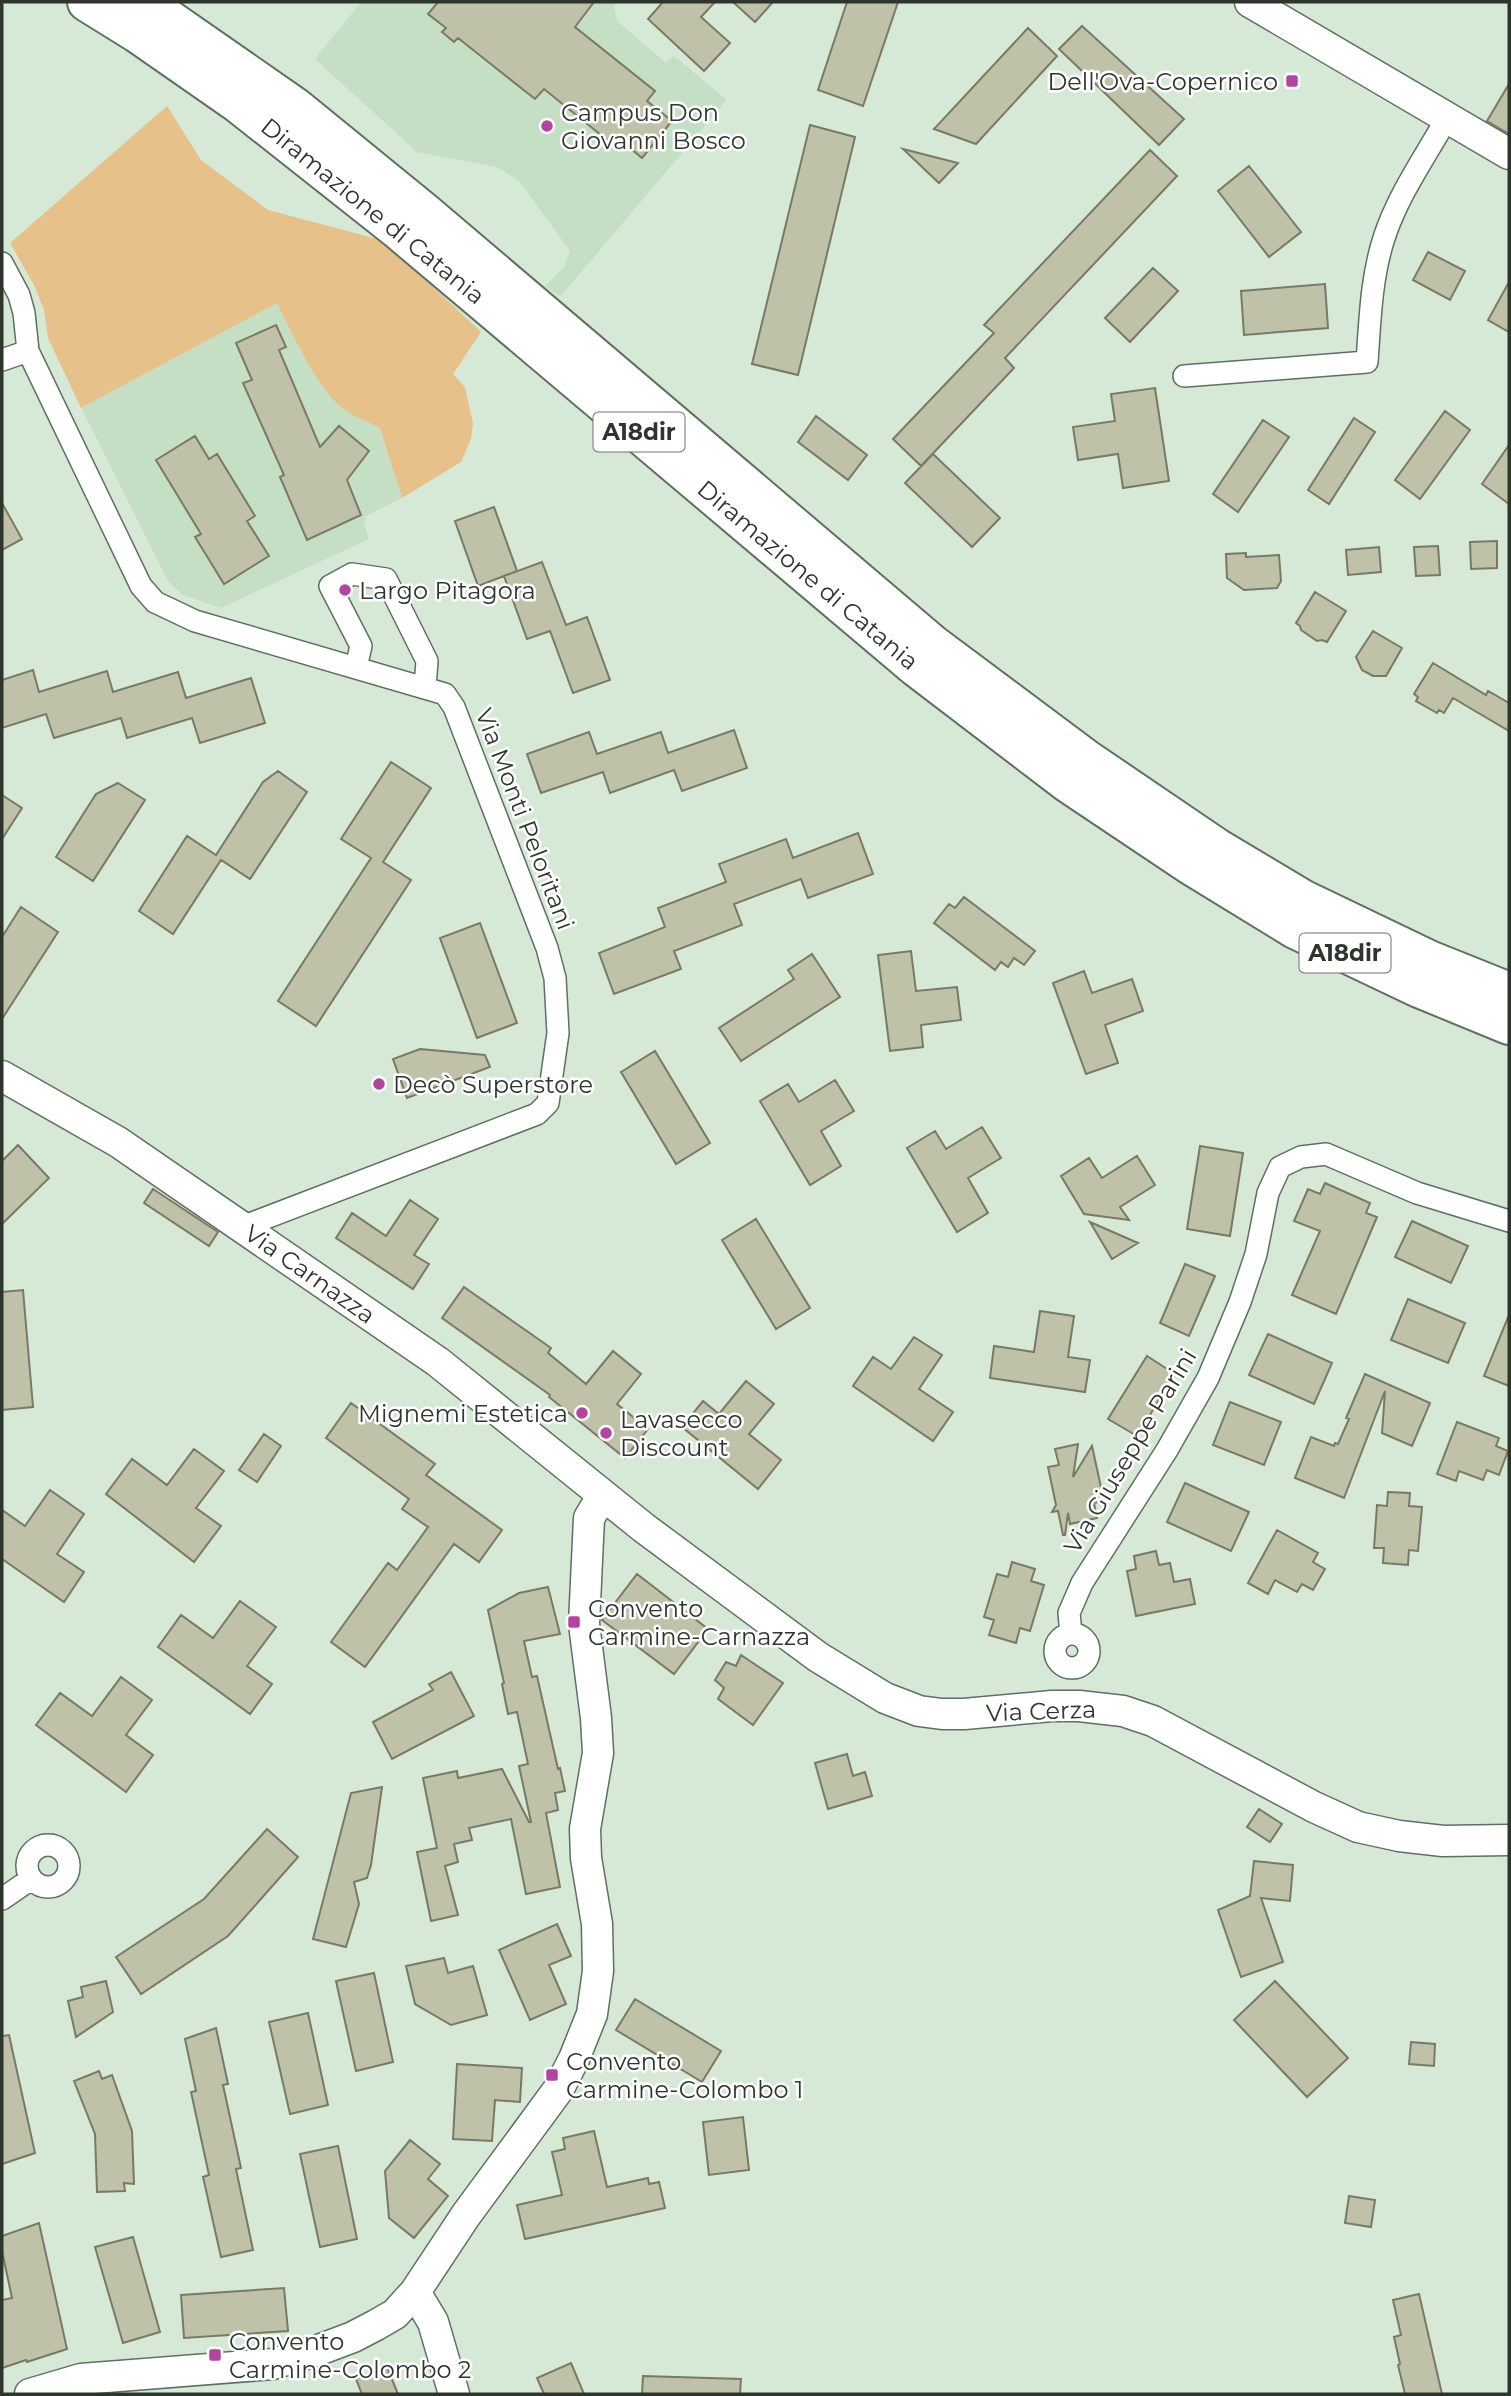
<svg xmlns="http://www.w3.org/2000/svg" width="1511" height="2396" font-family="Montserrat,sans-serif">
<rect width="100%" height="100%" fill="#d6e9d6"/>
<path fill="#c5dfc5" d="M361,2H618L614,6L617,21L665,62L674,56L727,100L560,297L545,286L564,267L570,251L519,181L497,167L417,152L315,59Z
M277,303L305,359L345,410L380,427L402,498L366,516L364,522L369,539L221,608L183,595L168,581L81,408Z"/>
<path fill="#e6c18a" d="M167,106L201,160L268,210L385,241L481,332L453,374L465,387L473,424L471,439L461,462L402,498L380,428C369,422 355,417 345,410C318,391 292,333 277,303L81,408L48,338L44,310L35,287L10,243Z"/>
<path fill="#bfc1a8" stroke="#787a63" stroke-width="2" d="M438,2H594L575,27L655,91L647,101L672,121L642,158L618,138L612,144L544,89L535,99L458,38L454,42L442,32L446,28L428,14Z
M663,2H715L701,17L730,43L704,71L648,19Z
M733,2H773L755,22Z
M847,2H898L863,106L818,90Z
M1082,26L1184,119L1159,145L1059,49Z
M1028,28L1057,56L976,144L934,129Z
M1509,84V134L1487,121Z
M810,125L855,137L798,375L752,364Z
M903,149L958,163L939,183Z
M1150,150L1177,176L1005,358L1014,368L921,466L893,439L994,333L984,325Z
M1249,166L1301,232L1269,257L1218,191Z
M1428,252L1465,271L1450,300L1413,280Z
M1153,268L1178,291L1130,342L1105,318Z
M1509,282V332L1488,320Z
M1325,284L1328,328L1244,335L1241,291Z
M276,325L286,347L279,350L320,447L339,426L369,451L347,480L361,515L307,540L280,477L284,475L243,383L252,380L236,343Z
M1155,388L1169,481L1123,488L1118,454L1078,460L1073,427L1115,421L1111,394Z
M1445,411L1470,430L1420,499L1395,480Z
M816,416L867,455L848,480L798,442Z
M1354,418L1375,432L1329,504L1308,490Z
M1263,420L1289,437L1238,512L1213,494Z
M195,436L209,459L217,454L255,516L247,521L269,556L224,584L195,537L201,534L156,460Z
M1509,445V504L1482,484Z
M933,454L1000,518L972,547L905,483Z
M2,503L22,539L2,550Z
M494,507L517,571L478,586L455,521Z
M1497,541V568L1471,569L1470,542Z
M1438,546L1440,575L1416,576L1414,547Z
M1379,547L1381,572L1348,575L1346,550Z
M1246,553V557L1279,555L1281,581L1277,588L1244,590L1227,578L1226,554Z
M542,562L566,625L587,617L610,680L573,693L550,631L527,639L504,576Z
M1315,592L1346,611L1327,642L1322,640L1317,641L1301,630L1300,626L1296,623Z
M1373,631L1402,648L1386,676H1373L1362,670L1356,657Z
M1433,663L1486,695L1488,691L1509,703V731L1453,698L1444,713L1439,710L1437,713L1416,701L1418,697L1414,694Z
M33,670L39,692L107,671L113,692L178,672L186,698L251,678L265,723L200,743L192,718L127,738L121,718L54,738L46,714L2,728V680Z
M734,730L747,768L682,791L674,770L610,793L603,772L541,793L527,754L589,732L597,754L661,732L668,753Z
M391,762L431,788L383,862L411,880L316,1026L278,1001L371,858L341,839Z
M278,771L307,792L250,879L221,860L173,934L139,911L187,836L216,855L263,782Z
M118,783L145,800L93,881L56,857L96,794Z
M2,795L22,808L2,839Z
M858,833L873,874L808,898L801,879L734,904L742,925L674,951L681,969L614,994L599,953L665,927L658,908L726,882L719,864L786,839L793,858Z
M964,897L1035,951L1024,965L1014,958L1008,967L1001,962L995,970L934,923L949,904L955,908Z
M21,907L58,932L2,1019V937Z
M480,923L517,1023L477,1038L440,938Z
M911,951L916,991L957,987L961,1020L921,1025L923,1047L890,1051L878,955Z
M812,954L840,997L741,1061L719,1028L794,979L788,970Z
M1084,971L1092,993L1132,979L1143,1011L1105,1025L1118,1063L1086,1074L1053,983Z
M420,1049L485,1055L490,1067L407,1098L393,1059Z
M655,1051L710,1143L676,1164L621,1072Z
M835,1080L854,1111L821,1131L841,1166L810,1185L760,1101L788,1084L799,1102Z
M982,1127L1001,1158L968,1178L988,1213L957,1232L907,1148L935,1131L946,1149Z
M18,1145L49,1178L2,1224V1161Z
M1200,1146L1243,1153L1230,1236L1187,1229Z
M1137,1156L1155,1185L1120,1207L1129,1220L1084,1214L1061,1176L1089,1158L1102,1178Z
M1325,1183L1370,1203L1366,1213L1377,1217L1336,1314L1292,1295L1320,1231L1294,1221L1308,1189L1320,1194Z
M153,1189L218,1232L209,1246L144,1203Z
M410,1200L438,1219L414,1255L429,1264L413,1289L336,1238L352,1213L386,1236Z
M756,1219L810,1308L776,1329L722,1240Z
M1412,1221L1468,1246L1451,1283L1395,1257Z
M1090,1222L1138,1243L1112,1259Z
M1185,1264L1215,1276L1189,1336L1160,1323Z
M464,1287L551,1348L548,1353L586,1384L613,1351L641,1374L617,1404L648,1429L625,1458L549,1397L550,1395L442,1318Z
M23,1290L33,1407L2,1410V1292Z
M1408,1299L1465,1323L1448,1363L1391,1340Z
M1040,1311L1074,1316L1068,1357L1090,1360L1085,1392L990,1378L994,1346L1034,1352Z
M1509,1315V1386L1484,1376Z
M1268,1334L1332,1363L1314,1404L1249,1375Z
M914,1337L942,1355L919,1389L953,1412L933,1441L853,1386L873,1357L891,1369Z
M1147,1356L1175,1374L1137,1436L1108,1419Z
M1365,1374L1430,1403L1412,1446L1382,1433L1385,1391L1344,1498L1295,1478L1311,1437L1334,1446L1335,1443L1338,1444L1349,1419L1346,1418Z
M746,1381L774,1404L749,1434L781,1460L758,1489L682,1427L703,1401L719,1414Z
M1230,1402L1281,1422L1264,1465L1213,1445Z
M351,1403L435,1464L426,1475L502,1530L479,1562L454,1544L365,1667L331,1642L388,1563L397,1570L428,1527L402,1509L409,1499L326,1438Z
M1457,1422L1499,1438L1496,1446L1508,1451L1499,1475L1487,1470L1483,1480L1459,1471L1456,1481L1437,1474Z
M264,1434L281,1446L257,1482L239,1470Z
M1078,1444L1073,1477L1092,1446L1104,1501L1094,1503L1097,1518L1070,1524L1068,1513L1065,1535H1063L1058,1511L1052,1512L1056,1505L1048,1467L1059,1465L1055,1449Z
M194,1449L224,1471L196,1508L221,1526L194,1562L106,1494L132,1459L167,1485Z
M1185,1483L1249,1512L1231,1551L1167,1522Z
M50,1490L84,1514L57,1554L84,1572L64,1602L2,1559V1510L25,1526Z
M1388,1492L1410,1493L1409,1506L1422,1507L1418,1551L1409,1550L1408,1565L1383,1563L1384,1548H1374L1377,1505L1387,1506Z
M1277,1530L1318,1553L1313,1562L1325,1569L1313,1590L1302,1584L1297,1592L1275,1580L1268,1594L1248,1583Z
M1156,1551L1159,1565L1170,1563L1174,1582L1190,1579L1195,1604L1136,1616L1127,1571L1136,1569L1134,1556Z
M1012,1562L1035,1569L1031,1581L1044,1585L1030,1631L1020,1628L1016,1643L989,1635L994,1620L984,1617L997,1574L1008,1577Z
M637,1574L708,1629L674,1674L602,1620Z
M548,1587L560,1634L524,1641L532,1677L537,1676L558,1769L560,1768L565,1791L555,1793L558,1810L546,1813L560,1887L526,1894L511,1819L469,1828L472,1840L454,1844L458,1862L445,1866L458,1915L431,1921L417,1852L437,1848L423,1778L457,1771L458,1778L502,1769L529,1822H531L519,1766L528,1764L517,1712L508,1714L502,1684L504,1683L488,1610L519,1593Z
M240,1601L276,1627L247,1666L272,1684L250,1714L158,1647L181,1615L213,1638Z
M741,1655L783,1683L753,1725L718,1699L724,1688L715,1680L726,1662L736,1666Z
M451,1672L474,1716L392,1759L373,1722L433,1690L429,1684Z
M121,1677L152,1700L126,1735L153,1755L126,1792L36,1725L60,1693L92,1716Z
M847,1754L853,1776L865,1772L872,1796L828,1809L815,1763Z
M382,1787L371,1865L367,1878L354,1882L359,1904L346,1947L313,1939L351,1793Z
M1259,1809L1282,1824L1270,1842L1247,1827Z
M267,1829L298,1857L228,1936L141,1994L116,1957L204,1899Z
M1254,1861L1293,1865L1290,1901L1261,1898L1283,1962L1241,1977L1218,1910L1250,1896Z
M557,1924L571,1956L549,1965L566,2004L530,2020L499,1950Z
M444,1958L448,1973L473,1966L487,2015L451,2025L415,2004L406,1966Z
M374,1973L393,2062L356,2071L336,1981Z
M106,1981L113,2012L76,2037L68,2001L83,1997L81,1987Z
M1275,1981L1348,2058L1307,2097L1234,2020Z
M635,1999L721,2051L702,2082L616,2030Z
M308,2013L328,2105L290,2114L269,2022Z
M216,2028L228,2084L223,2085L241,2168L236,2169L253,2250L221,2257L203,2177L209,2175L191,2092L196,2091L185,2039Z
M9,2035L35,2153L2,2164V2036Z
M1411,2042L1435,2044L1434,2066L1409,2064Z
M457,2064L522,2068L520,2102L495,2100L492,2141L453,2139Z
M99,2071L102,2079L112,2075L132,2131L134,2184L124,2183L125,2191L97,2192L95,2134L74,2081Z
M743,2117L749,2170L709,2175L703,2122Z
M594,2131L607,2187L648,2178L649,2184L659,2182L665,2208L525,2239L517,2205L562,2195L552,2152L565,2149L563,2138Z
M410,2140L440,2164L428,2179L448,2196L414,2238L389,2218L385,2171Z
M338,2146L357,2239L320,2247L300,2154Z
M1349,2196L1375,2200L1371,2227L1345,2223Z
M39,2223L67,2349L27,2362L26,2360L2,2368V2300L12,2298L2,2251V2236Z
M133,2237L160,2332L123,2343L95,2247Z
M284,2288L288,2331L184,2338L181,2295Z
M1419,2294L1442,2394H1405L1398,2365L1400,2364L1394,2337L1401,2335L1393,2300Z
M571,2363L584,2394H544L537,2378Z
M387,2367L398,2394H362L356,2379Z
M643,2376L741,2379L740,2394H642Z"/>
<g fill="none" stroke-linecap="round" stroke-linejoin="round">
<g stroke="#5e705f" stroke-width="24">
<path id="street" d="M2,263L19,295L24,313L28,351L141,586L155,602L195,621L445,694L454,707L547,948L555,978L558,1033L548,1103L537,1114L242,1227
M2,360L28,351
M1184,376L1367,362C1370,321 1371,278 1384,238C1398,195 1425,157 1447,118
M356,667L361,646L330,586L352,574L386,579L427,661L425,687
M1071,1634L1069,1613L1082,1583L1167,1450L1208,1378L1240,1302L1256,1254L1268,1193L1280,1167L1301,1157L1326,1154L1417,1193L1509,1221
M1055 1651a17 17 0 1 1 34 0a17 17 0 1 1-34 0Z
M27 1866a21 21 0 1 1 42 0a21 21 0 1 1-42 0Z
M2,1899L31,1879"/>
</g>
<g stroke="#5e705f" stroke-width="33">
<path id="secondary" d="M1250,2L1509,154
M2,1076L118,1142L438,1362L644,1528L818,1657L885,1698L919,1711L942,1714H964L1052,1706H1079L1123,1711L1153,1721L1314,1807L1358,1827L1399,1836L1443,1841L1509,1840
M415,2292L433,2322L454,2394
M30,2394L81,2379L273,2364L316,2351L353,2337L376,2325L395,2314L415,2292L466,2215L558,2090L574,2059L592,2014L598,1971L597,1924L586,1858L585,1829L598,1753L596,1718L584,1624L589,1518L603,1495"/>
</g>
<g stroke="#5e705f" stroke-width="42">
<path id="highway" d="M87,2L137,33L239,104L396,228L916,667L1068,783L1189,864L1295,929L1419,988L1509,1025
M144,2L295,107L425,213L932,644L1086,759L1217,848L1304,900L1429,960L1509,992"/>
</g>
<use href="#street" stroke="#fff" stroke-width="21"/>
<use href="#secondary" stroke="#fff" stroke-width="30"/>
<use href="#highway" stroke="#fff" stroke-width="38"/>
</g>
<g fill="#b544a0" stroke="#fff" stroke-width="2.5">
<rect x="1285" y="74" width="14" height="14" rx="3.5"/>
<circle cx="547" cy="126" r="7"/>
<circle cx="345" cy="590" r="7"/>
<circle cx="379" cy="1084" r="7"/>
<circle cx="582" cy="1413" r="7"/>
<circle cx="606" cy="1433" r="7"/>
<rect x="567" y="1615" width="14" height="14" rx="3.5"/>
<rect x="545" y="2068" width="14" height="14" rx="3.5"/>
<rect x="208" y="2348" width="14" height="14" rx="3.5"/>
</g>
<g text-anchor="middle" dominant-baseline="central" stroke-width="5" stroke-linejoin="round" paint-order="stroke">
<g fill="#fff" stroke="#6c726c" stroke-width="2">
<rect x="593.5" y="412.5" width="91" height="39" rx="5"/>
<rect x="1299.5" y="933.5" width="91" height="39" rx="5"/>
</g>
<g font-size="23" font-weight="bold" fill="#2d352d">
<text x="639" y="432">A18dir</text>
<text x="1345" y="953">A18dir</text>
</g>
<g font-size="24" fill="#2d352d" stroke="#fff" text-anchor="start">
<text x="1278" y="81" text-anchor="end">Dell'Ova-Copernico</text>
<text x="561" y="112">Campus Don<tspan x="561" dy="28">Giovanni Bosco</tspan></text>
<text x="359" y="590">Largo Pitagora</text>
<text x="393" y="1084">Decò Superstore</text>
<text x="568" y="1413" text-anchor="end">Mignemi Estetica</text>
<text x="620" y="1419">Lavasecco<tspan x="620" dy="28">Discount</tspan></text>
<text x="588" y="1608">Convento<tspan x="588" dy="28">Carmine-Carnazza</tspan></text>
<text x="566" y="2061">Convento<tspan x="566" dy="28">Carmine-Colombo 1</tspan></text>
<text x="229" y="2341">Convento<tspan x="229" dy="28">Carmine-Colombo 2</tspan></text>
</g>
<g font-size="24" fill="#2d352d" stroke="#fff">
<text transform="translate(373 211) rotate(39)">Diramazione di Catania</text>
<text transform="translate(808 575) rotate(40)">Diramazione di Catania</text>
<text transform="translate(525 819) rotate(69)">Via Monti Peloritani</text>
<text transform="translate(310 1274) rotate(35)">Via Carnazza</text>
<text transform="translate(1130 1451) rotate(-59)">Via Giuseppe Parini</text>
<text transform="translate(1041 1711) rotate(-2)">Via Cerza</text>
</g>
</g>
<rect width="1511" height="2396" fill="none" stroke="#2d352d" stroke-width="7"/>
</svg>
